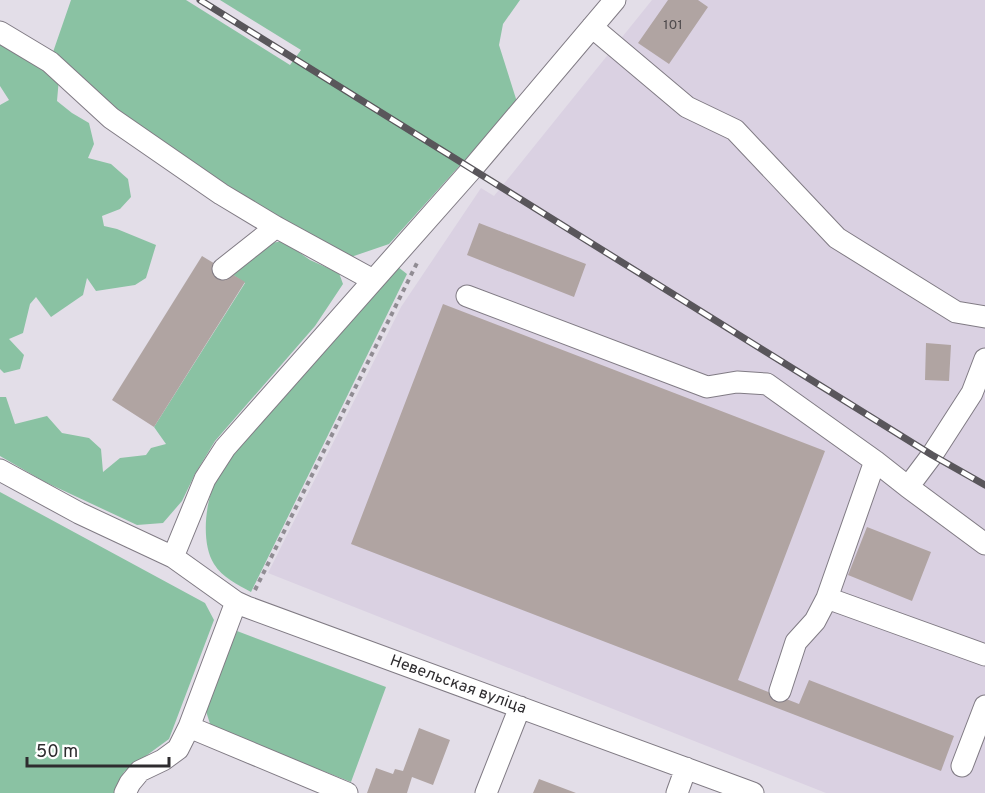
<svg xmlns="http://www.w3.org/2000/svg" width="985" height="793" font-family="Overpass,sans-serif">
<rect width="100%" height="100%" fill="#e3dee8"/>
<path fill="#dad1e2" d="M652,0H985V793H826L268,573L401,307L481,188L494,196Z"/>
<path fill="#8ac2a3" d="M71,0H186L290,65L301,50L220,0H520L503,24L499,45L517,102L389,244L351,257L232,192L118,115L52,55Z
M0,38L59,78L57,101L72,113L89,123L94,144L88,158L111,164L128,179L131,197L120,209L102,216L104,226L117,229L156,245L146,278L135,285L96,291L87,278L83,295L51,317L36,297L30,304L23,333L9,339L24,355L20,369L4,373L0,369V105L9,100L0,86Z
M283,241L310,260L339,273L343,284L315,326L215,441L195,474L182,501L163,523L137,525L45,482L0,456V397H6L15,424L47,416L62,433L89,438L101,449L103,472L120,458L146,455L151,448L166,444L154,427L245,283L230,273L266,244Z
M398,267L407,274L251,592C238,585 222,577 214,564C201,544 205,503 215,483C220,473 227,464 233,455Z
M0,492L205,603L214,620L169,739L124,772L114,793H0Z
M237,631L386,687L351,782L211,727L205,708Z"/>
<path fill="#b0a4a2" d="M668,0H698L708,7L669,64L638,43Z
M479,223L586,264L574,297L467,255Z
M202,256L245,282L154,427L112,400Z
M443,304L825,451L738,680L799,704L809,680L954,736L941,771L351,544Z
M926,343L951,345L949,381L925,380Z
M867,527L931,552L912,601L848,575Z
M419,728L450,740L433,785L412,777L407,793H367L376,768L393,774L395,769L403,771Z
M539,779L576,793H533Z"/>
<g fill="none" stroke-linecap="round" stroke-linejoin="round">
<g stroke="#807b84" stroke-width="23">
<path id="minor" d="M592,27L687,107L735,130L837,238L956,312L985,317
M0,32L50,62L111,118L221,194L276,227L373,280
M223,269L276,227
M467,296L707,387L737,382L767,384L875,461L908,487L985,544
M0,470L79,513L173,557L236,602L247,607L753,793
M908,487L932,455L972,393L985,359
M173,557L205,479L225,448L472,169L615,0
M827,598L985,655
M780,691L796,642L815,621L827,598L875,461
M189,727L347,793
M962,766L985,706
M125,793L130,783L140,771L163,760L178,749L189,727L236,602
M486,793L520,707
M677,793L686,768"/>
</g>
<path stroke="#908c93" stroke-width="4" stroke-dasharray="4.5 4.5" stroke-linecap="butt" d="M255,590L418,261"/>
<use href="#minor" stroke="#fff" stroke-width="21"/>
<g stroke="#59565b" stroke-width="7">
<path id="rail" d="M200,0L932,455L985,485"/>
</g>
<use href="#rail" stroke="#fff" stroke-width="4.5" stroke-dasharray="14" stroke-linecap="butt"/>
</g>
<g text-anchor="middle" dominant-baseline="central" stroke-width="4.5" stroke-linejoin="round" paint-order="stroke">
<g font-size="14" fill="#4e4a4c">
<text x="673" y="25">101</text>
</g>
<g font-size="16" fill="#2e2c2f" stroke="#fff">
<text transform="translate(458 685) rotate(20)">Невельская вуліца</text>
</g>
</g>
<path d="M27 757v9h142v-9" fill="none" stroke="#2e2c2f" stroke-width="3"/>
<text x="36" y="757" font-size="18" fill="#2e2c2f" stroke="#ffffff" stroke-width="4.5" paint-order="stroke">50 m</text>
</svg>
